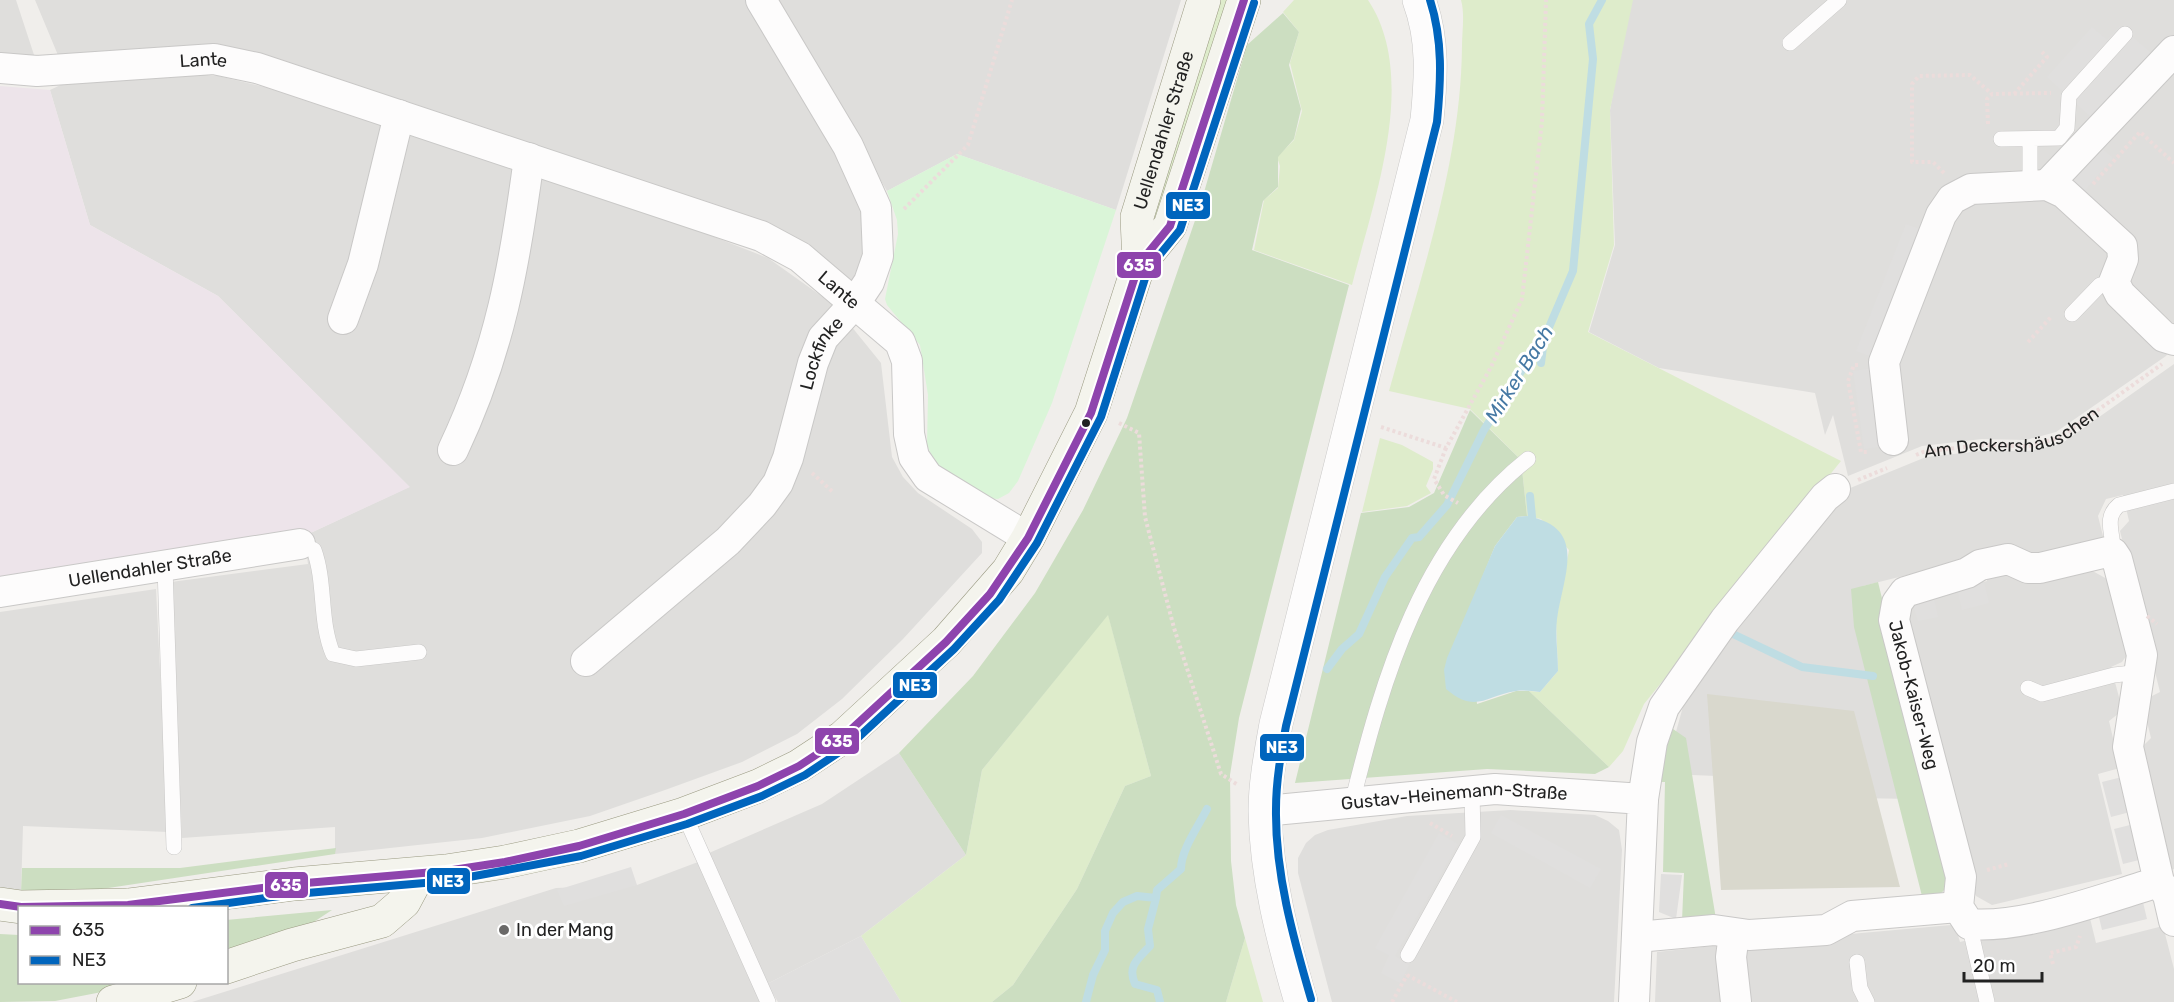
<svg xmlns="http://www.w3.org/2000/svg" width="2174" height="1002" font-family="Rubik,sans-serif">
<rect width="100%" height="100%" fill="#f0eeeb"/>
<path fill="#dfdedc" d="M0,0H16L36,61L0,56Z
M35,0H746L856,184L871,229L868,257L850,287L808,248L264,58L60,60Z
M774,0H1181L1116,210L957,154L887,191Z
M1630,0H2174V345L2166,356L2056,432L2026,440L1982,439L1922,446L1848,476L1833,415L1825,435L1815,393L1659,368L1589,332L1615,245L1610,110Z
M163,72L218,76L265,87L694,229L768,258L834,305L881,363L892,457L903,477L918,493L972,529L982,542V553L903,639L842,699L797,734L742,762L665,790L590,816L482,838L335,854V827L182,838L171,582L308,564L304,536L409,487L218,296L90,225L50,90L69,81Z
M2174,364V869L2171,870L2143,746L2151,738L2145,714L2150,697L2160,692L2120,531L2129,521L2123,495L2106,499L2098,516L2104,540L2033,557L2019,547L1863,586L1914,799L1742,796L1741,777L1668,774L1674,739L1689,685L1838,493L1926,457L1981,451H2028L2061,444Z
M2089,569L2107,579L2127,655L2122,662L2111,667L2120,701L2118,714L2109,721L2120,768L2098,774L2122,874L1992,905L1976,896L1973,890L1905,625L1913,601L1987,581V572Z
M156,589L168,832L23,826L21,892L0,890V612Z
M899,753L966,855L861,936L767,984L709,853L822,804Z
M1511,810L1595,815L1608,821L1619,830L1622,850L1614,1002H1332L1298,873V858L1306,843L1315,835L1328,830L1407,816Z
M698,862L747,974L763,1002H192L556,888L637,885Z
M2088,910L2096,943L2163,926L2174,969V1002H1746L1744,946L1749,943L1951,925H1955L1960,942Z
M1722,945L1727,1002H1655L1657,952Z"/>
<path fill="#ede4ea" d="M0,86L50,90L90,225L218,296L410,487L304,536L0,585Z"/>
<path fill="#d9d8cd" d="M1707,694L1854,711L1900,887L1721,890Z"/>
<path fill="#deeccb" d="M1219,0H1228L1153,229L1148,232Z
M1294,0H1368C1420,78 1373,202 1352,285L1254,250L1264,200L1278,188L1280,166L1277,157L1294,140L1302,111L1290,63L1299,32L1283,12Z
M1461,0H1633L1610,110L1614,245L1588,332L1841,461L1644,704L1623,751L1609,767L1529,691L1540,692L1558,671L1556,621L1569,550L1541,519L1527,516L1521,460L1470,409L1389,391C1420,278 1461,164 1462,46C1462,31 1465,14 1461,0Z
M1380,438L1402,445L1433,462V469L1426,486L1431,493L1407,506L1362,512Z
M1108,614L1151,776L1125,786L1077,889L1013,985L992,1002H901L861,936L966,855L982,770Z
M1245,938L1263,1002H1226Z"/>
<path fill="#ccdec1" d="M1283,13L1299,32L1289,65L1301,109L1294,139L1278,157V187L1263,201L1252,250L1349,285L1239,718L1230,775L1231,861L1236,905L1245,938L1226,1002H992L1013,985L1077,889L1125,786L1151,776L1108,615L982,770L966,855L899,753L973,676L1035,593L1083,510L1127,418L1200,206L1247,45Z
M1470,410L1521,460L1527,516L1517,517L1495,546L1468,613L1477,704L1516,691H1529L1609,767L1595,774L1487,769L1295,783L1361,513L1409,507L1434,493Z
M1878,582L1949,872C1949,891 1940,897 1923,900L1854,627L1851,589Z
M1673,729L1686,738L1716,919L1682,921L1684,873L1663,872L1665,782H1659L1663,753Z
M336,848L335,854L95,890L21,892L22,868H180Z
M332,910L303,929L227,955L226,920Z
M0,934L19,935L20,982L149,983L55,1001L0,1002Z"/>
<path fill="#daf5d8" d="M957,154L1116,210L1052,403L1018,481L1009,493L998,499L986,498L957,480L934,461L927,445L928,395L920,345L887,305L885,299L898,234L897,220L887,191Z"/>
<path fill="#e0dfde" d="M2120,26L2151,53L2092,118L2047,77L2092,27L2107,40Z
M2097,144L2113,158L2079,197L2062,182Z
M1906,224L1923,230L1875,358L1856,351Z
M1874,368L1885,446L1864,449L1853,371Z
M1984,582L1989,603L1962,610L1957,588Z
M1933,594L1938,617L1918,621L1912,602Z
M2122,777L2130,812L2111,817L2102,782Z
M1501,815L1601,869L1590,888L1491,833Z
M2134,824L2143,859L2123,864L2114,829Z
M1439,833L1458,844L1395,956L1409,965L1400,983L1381,973L1389,955L1375,948Z
M631,867L637,885L564,906L557,890Z
M1661,874L1682,875L1676,919L1659,912Z
M2142,898L2147,919L2102,930L2097,909Z
M861,936L901,1002H778L767,984Z"/>
<path fill="#bfdde3" d="M1527,516C1589,528 1563,575 1557,619C1555,635 1558,654 1558,671L1540,692C1532,691 1523,690 1516,691C1485,696 1476,714 1446,689L1444,670L1447,658L1495,546L1517,517Z"/>
<g fill="none" stroke-linecap="round" stroke-linejoin="round">
<path stroke="#bfdde3" stroke-width="8" d="M1541,363L1544,339
M1530,496L1532,517
M1733,634L1802,667L1873,676
M1327,669L1342,649L1359,634L1385,577L1412,538L1419,537L1447,505L1484,430L1538,345L1544,339L1573,271L1593,59L1589,24L1602,0
M1156,898L1148,929L1150,946C1138,959 1127,966 1135,984L1157,990L1160,1002
M1086,1002L1093,975L1105,950V931L1113,913L1123,902L1137,896L1156,898L1157,890L1181,869C1181,850 1198,827 1207,809"/>
<g stroke="#c9c8c7" stroke-width="16">
<path id="service" d="M1790,43L1839,0
M2001,139L2059,138L2067,128L2069,96L2125,34
M2030,140V186
M2072,314L2100,285L2114,282
M300,544L314,550C326,583 319,621 333,654L356,659L419,652
M2113,553C2114,534 2103,518 2119,505L2174,491
M165,567L174,847
M2028,688L2042,694L2114,675L2141,672
M1352,803C1383,677 1422,543 1528,459
M684,814L768,1002
M1969,924L1987,1002
M1408,955L1473,837L1472,791
M1857,962L1860,988L1867,1002"/>
</g>
<g stroke="#c9c8c7" stroke-width="32">
<g id="minor">
<path id="s2" d="M0,68L37,71L214,59L257,68L761,236L800,257L900,342L907,361L909,434L914,457L928,477L1028,538"/>
<path d="M2047,185L2174,51"/>
<path d="M343,319L363,264L399,115"/>
<path d="M1893,440L1884,362L1941,215L1952,199L1971,189L2047,185L2064,193L2122,246L2123,259L2114,282L2120,294L2164,337L2174,340"/>
<path d="M453,450C500,351 515,264 529,158"/>
<path id="s3" d="M0,592L300,544"/>
<path id="s4" d="M586,661L728,541L762,505L778,483L788,458L813,363L823,338L855,303L869,282L878,256L876,208L848,146L761,0"/>
<path d="M1643,799L1652,742L1664,707L1725,620L1825,497L1835,489"/>
<path id="s5" d="M1265,811L1495,789L1643,799L1634,1002"/>
<path id="s6" d="M2159,882L2128,747L2142,655L2117,559L2113,553L2107,552L2040,568H2028L2008,559L1980,565L1967,573L1905,592L1897,603L1894,620L1961,877L1958,907L1969,924C2026,929 2103,898 2159,882L2168,895L2174,921"/>
<path d="M1734,934L1731,957L1736,1002"/>
<path d="M1637,937L1714,930L1749,935L1826,930L1852,916L1958,907"/>
</g>
</g>
<g stroke="#c9c8c7" stroke-width="34">
<path id="tertiary" d="M1301,1002C1283,940 1266,876 1265,811C1265,782 1271,752 1276,724L1427,120C1431,79 1434,40 1419,0"/>
</g>
<g stroke="#9a9a82" stroke-width="34">
<g id="secondary">
<path d="M1139,264L1170,226L1244,0"/>
<path id="s7" d="M0,904L21,907L128,905L294,884L446,871L505,862L579,846L684,814L758,786L799,766L843,737L946,642L1008,571L1028,538L1091,413L1139,264L1137,217L1204,0"/>
<path d="M226,967L292,945L382,921L404,902L419,874"/>
<path d="M113,1002L180,982"/>
</g>
</g>
<g stroke="#ecdcdb" stroke-width="4" stroke-dasharray="3 3" stroke-linecap="butt">
<path d="M2014,94L2047,57L2042,52"/>
<path d="M1988,124L1987,99L1992,94L2051,93"/>
<path d="M1944,173L1933,162H1912V84L1919,76L1970,75L1992,94"/>
<path d="M2093,184L2140,132L2174,163"/>
<path d="M904,209L968,145L1012,0"/>
<path d="M2028,342L2052,316"/>
<path d="M1858,365H1854L1848,381L1861,452H1868"/>
<path d="M1119,423L1139,433L1145,517L1174,628L1221,774L1238,785"/>
<path d="M1381,427L1446,448L1491,367L1522,299L1542,121L1546,0"/>
<path d="M1446,448L1434,479L1444,495L1458,503"/>
<path id="s1" d="M1916,455L1923,452L1980,445L2029,446L2059,438L2162,364"/>
<path d="M812,473L834,493"/>
<path d="M1858,480L1887,468"/>
<path d="M1430,823L1452,836"/>
<path d="M1987,870L2009,864"/>
<path d="M2053,964L2050,953L2076,947L2080,936"/>
<path d="M1407,975L1457,1002"/>
<path d="M1392,1002L1407,975"/>
</g>
<use href="#service" stroke="#fdfcfc" stroke-width="15"/>
<use href="#minor" stroke="#fdfcfc" stroke-width="30"/>
<use href="#tertiary" stroke="#fdfcfc" stroke-width="33"/>
<use href="#secondary" stroke="#f4f4ed" stroke-width="33"/>
<path stroke="#ecdcdb" stroke-width="4" stroke-dasharray="3 3" stroke-linecap="butt" d="M2147,616L2157,624"/>
<g stroke="#fff" stroke-width="12">
<path id="bus-1" d="M0,904L21,907L128,905L294,884L446,871L505,862L579,846L684,814L758,786L799,766L843,737L946,642L990,594L1028,538L1091,413L1139,264L1170,226L1244,0"/>
</g>
<g stroke="#fff" stroke-width="12">
<path id="bus-2" d="M192,908L295,894L448,881L581,856L687,824L762,796L805,775L850,745L954,649L999,600L1037,543L1101,417L1148,269L1180,230L1254,3
M1311,999C1293,937 1275,873 1276,809C1276,781 1281,753 1286,726L1437,122C1441,80 1443,40 1430,0"/>
</g>
<use href="#bus-1" stroke="#8e44ad" stroke-width="8"/>
<use href="#bus-2" stroke="#0065bd" stroke-width="8"/>
</g>
<circle fill="#222" stroke="#fff" stroke-width="2" cx="1086" cy="423" r="5"/>
<circle fill="#6a6968" stroke="#fff" stroke-width="2" cx="504" cy="930" r="6"/>
<g text-anchor="middle" dominant-baseline="central" stroke-width="6" stroke-linejoin="round" paint-order="stroke">
<g font-size="18" fill="#222" stroke="#fff">
<text stroke="none"><textPath href="#s2" startOffset="204">Lante</textPath></text>
<text stroke="none"><textPath href="#s7" startOffset="1578">Uellendahler Straße</textPath></text>
<text stroke="none"><textPath href="#s2" startOffset="885">Lante</textPath></text>
<text stroke="none"><textPath href="#s4" startOffset="400">Lockfinke</textPath></text>
<text stroke="none"><textPath href="#s1" startOffset="100">Am Deckershäuschen</textPath></text>
<text stroke="none"><textPath href="#s3" startOffset="152">Uellendahler Straße</textPath></text>
<text stroke="none"><textPath href="#s6" startOffset="664">Jakob-Kaiser-Weg</textPath></text>
<text stroke="none"><textPath href="#s5" startOffset="190">Gustav-Heinemann-Straße</textPath></text>
</g>
<g font-size="18" fill="#222" stroke="#fff" text-anchor="start">
<text x="516" y="930">In der Mang</text>
</g>
<g font-size="20" font-style="italic" fill="#4679a4" stroke="#fff">
<text transform="translate(1519 374) rotate(-58)">Mirker Bach</text>
</g>
</g>
<g stroke="#fff" stroke-width="2">
<rect x="1165" y="191" width="46" height="29" rx="6" fill="#0065bd"/>
<rect x="1116" y="251" width="46" height="28" rx="6" fill="#8e44ad"/>
<rect x="892" y="671" width="46" height="28" rx="6" fill="#0065bd"/>
<rect x="814" y="727" width="46" height="28" rx="6" fill="#8e44ad"/>
<rect x="1259" y="733" width="46" height="29" rx="6" fill="#0065bd"/>
<rect x="426" y="867" width="45" height="28" rx="6" fill="#0065bd"/>
<rect x="264" y="871" width="45" height="28" rx="6" fill="#8e44ad"/>
</g>
<g font-size="16" text-anchor="middle" font-weight="bold" fill="#fff">
<text x="1188" y="211">NE3</text>
<text x="1139" y="271">635</text>
<text x="915" y="691">NE3</text>
<text x="837" y="747">635</text>
<text x="1282" y="753">NE3</text>
<text x="448" y="887">NE3</text>
<text x="286" y="891">635</text>
</g>
<rect x="18" y="906" width="210" height="78" fill="#ffffff" stroke="#a7a7a7" stroke-width="1.5"/>
<rect x="30" y="926" width="30" height="9" fill="#8e44ad" stroke="#a7a7a7" stroke-width="1.5"/>
<text x="72" y="936" font-size="18" fill="#222222">635</text>
<rect x="30" y="956" width="30" height="9" fill="#0065bd" stroke="#a7a7a7" stroke-width="1.5"/>
<text x="72" y="966" font-size="18" fill="#222222">NE3</text>
<path d="M1964 972v9h78v-9" fill="none" stroke="#222222" stroke-width="3"/>
<text x="1973" y="972" font-size="18" fill="#222222" stroke="#ffffff" stroke-width="4.5" paint-order="stroke">20 m</text>
</svg>
